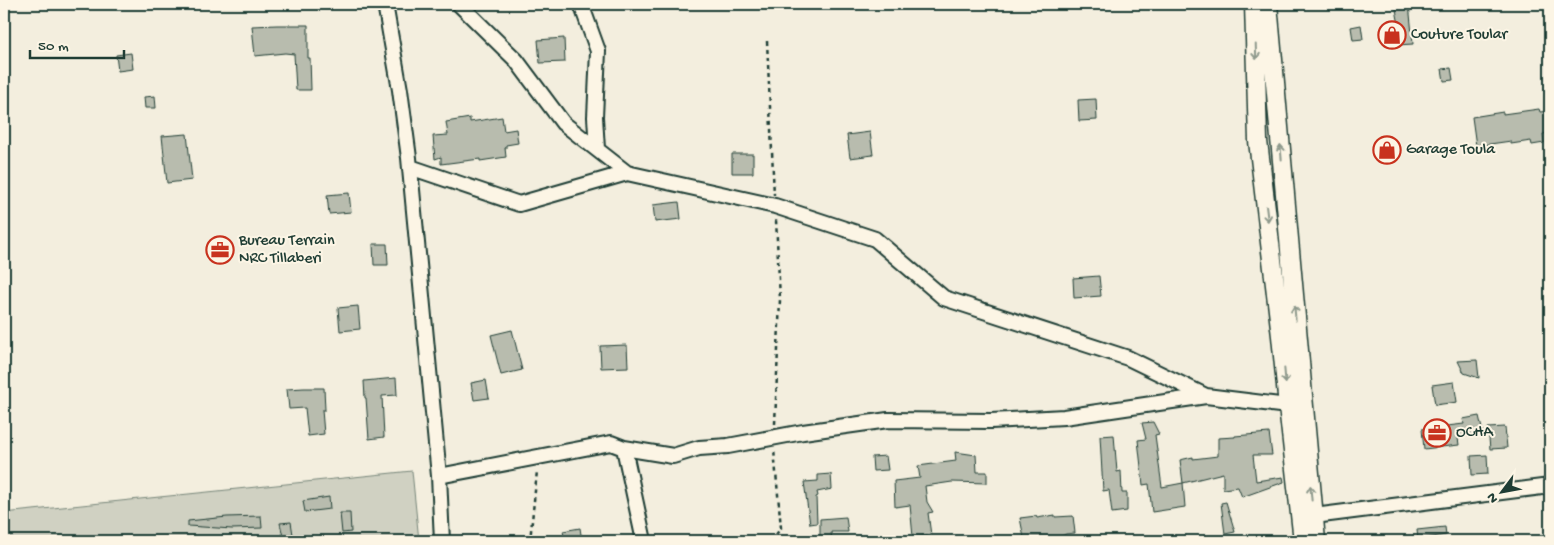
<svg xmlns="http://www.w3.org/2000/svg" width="1554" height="545" font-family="'Gochi Hand',sans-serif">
<rect width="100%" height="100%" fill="#f3eede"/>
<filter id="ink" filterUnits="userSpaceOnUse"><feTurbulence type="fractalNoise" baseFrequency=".02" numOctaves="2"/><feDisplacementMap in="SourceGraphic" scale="10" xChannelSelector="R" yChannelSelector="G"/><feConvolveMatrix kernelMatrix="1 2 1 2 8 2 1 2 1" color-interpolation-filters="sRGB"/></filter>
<g filter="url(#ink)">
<path fill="#d0d1c2" stroke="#78877b" d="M412,471L419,541H4V513Z"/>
<path fill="#b8bcae" stroke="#1f3d34" d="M1395,4H1409L1413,44L1397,45V39L1387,40L1386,27L1399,25Z
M277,25H308V58H310L311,90H296L294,54L285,53L255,56L252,26Z
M1361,25L1363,39L1353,40L1351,27Z
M564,38L565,62L540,63L538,40Z
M131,53L133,69L118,71L116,55Z
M1451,68L1453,80L1444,81L1442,69Z
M155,96L156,108H145L144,97Z
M1096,99L1097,120L1079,121L1078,100Z
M1539,109L1540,112L1550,111V133L1543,134L1544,143L1532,145L1531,141L1511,144V141L1476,146L1472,117L1503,112V114Z
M502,117L504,131L516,129L518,143L506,145V148H505L506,157L480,161V159L441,164V157L435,159L433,136L448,135L446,122L470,118V122Z
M870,132L873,155L850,158L847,135Z
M187,134L192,180L167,183L162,136Z
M732,154H753V173H732Z
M349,193L351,212L329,214L327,195Z
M679,202L681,219L655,222L653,205Z
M373,244H387L388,265H374Z
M1099,276L1101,296L1074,298L1073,278Z
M358,306L360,329L340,331L338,308Z
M512,330L522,370L501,375L491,335Z
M627,345L628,367L601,368L600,346Z
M1477,360L1479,378L1464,373L1458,361Z
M396,378L397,395L382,396L384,437L369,439L366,398H365L364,381Z
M486,380L489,398L474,400L471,383Z
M1454,382L1457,402L1435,405L1432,385Z
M304,388H324L325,410H322L324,434L308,436L305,408L289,409L287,389Z
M1479,416L1483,433L1458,438L1459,445L1424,449L1422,429L1464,424L1463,419Z
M1153,422L1159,434L1155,435L1162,487L1183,483L1185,507L1152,512L1149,484L1143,485L1138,440L1146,439L1142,423Z
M1505,427L1507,448L1490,449L1488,428Z
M1269,433L1272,455H1253L1256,481L1283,477L1284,482L1242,497L1238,487L1223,489V473L1183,483L1180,460L1193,457V459L1218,456V438L1235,437V436Z
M1114,435L1117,472L1121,471L1122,493H1127V511L1112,513L1109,490L1103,491L1100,436Z
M955,452L976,455L977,472H987V483L952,482L925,486L927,502L933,512L928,513L931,535L913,537L910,505L895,507L894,481L920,478L918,466L956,461Z
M1487,455L1488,474L1472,475L1471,456Z
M886,456L888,470L873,471L872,457Z
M831,474L832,489L817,492L818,496L816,497L817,523L810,524L804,482L818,481V475Z
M329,497L330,509L305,512L303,501Z
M1226,502L1235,532L1225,534L1221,503Z
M340,513H350L351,532L342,533Z
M1055,515V517L1073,516L1075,533L1066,534L1052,541H1029L1027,538H1024L1020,518L1036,516L1037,518Z
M261,516L262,528L232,529L188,526V521L227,517Z
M846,517L848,532H831L832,541H820V519Z
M291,522L294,541H284L280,523Z
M1445,527L1446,535L1418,539L1417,530Z
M580,528L582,541H565L563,531Z"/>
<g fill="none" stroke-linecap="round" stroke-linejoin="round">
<g stroke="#1f3d34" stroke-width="18">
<path id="minor" d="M385,4L400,90L409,158L439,476L442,541
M459,4L516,60L563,123L627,173L775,206L875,239L944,298L1128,358L1206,396L1288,406
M581,4L598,51L595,117L597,149
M410,167L519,204L627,173
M624,448L644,541
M439,476L611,443L624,448L673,456L699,448L728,446L803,432L888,420L991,421L1064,417L1206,396
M1314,516L1550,486"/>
</g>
<g stroke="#1f3d34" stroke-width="21">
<path id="major" d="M1254,4L1258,141L1281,336L1288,406L1303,541
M1268,4L1316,541"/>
</g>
<path stroke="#1f3d34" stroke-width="2.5" stroke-dasharray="4 4" stroke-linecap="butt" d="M767,41L774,195
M775,424L780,299L776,220
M530,541L537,471
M771,541L781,528L774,450
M1270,541L1289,540"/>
<use href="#minor" stroke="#fcf5e5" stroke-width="14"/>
<use href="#major" stroke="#fcf5e5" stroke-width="18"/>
</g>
<defs><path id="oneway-shaft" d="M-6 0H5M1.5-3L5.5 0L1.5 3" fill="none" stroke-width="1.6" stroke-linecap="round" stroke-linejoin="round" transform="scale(1.25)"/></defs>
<g stroke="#8e998c">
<use href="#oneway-shaft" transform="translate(1256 52) rotate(88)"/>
<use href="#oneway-shaft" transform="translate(1281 152) rotate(-95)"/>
<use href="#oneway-shaft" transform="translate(1267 214) rotate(83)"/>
<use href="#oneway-shaft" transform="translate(1295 313) rotate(-95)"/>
<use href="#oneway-shaft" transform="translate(1285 376) rotate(85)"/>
<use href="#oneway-shaft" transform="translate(1311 493) rotate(-95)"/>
</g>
</g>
<defs>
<g id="shop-ring" transform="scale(1.4375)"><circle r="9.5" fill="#fcf5e5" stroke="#c8321e" stroke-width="1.5"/><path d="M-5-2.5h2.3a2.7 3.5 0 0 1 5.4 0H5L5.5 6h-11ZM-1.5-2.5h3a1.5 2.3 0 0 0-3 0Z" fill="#c8321e"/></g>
<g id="office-ring" transform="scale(1.4375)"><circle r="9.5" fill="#fcf5e5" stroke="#c8321e" stroke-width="1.5"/><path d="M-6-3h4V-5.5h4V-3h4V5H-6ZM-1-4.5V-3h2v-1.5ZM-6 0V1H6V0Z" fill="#c8321e"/></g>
</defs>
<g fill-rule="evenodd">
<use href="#shop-ring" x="1392" y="35"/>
<use href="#shop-ring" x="1387" y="150"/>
<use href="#office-ring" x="220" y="250"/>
<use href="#office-ring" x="1437" y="433"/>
</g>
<g text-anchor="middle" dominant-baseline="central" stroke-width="4" stroke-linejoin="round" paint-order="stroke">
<g font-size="16" fill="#1f3d34" stroke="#fcf5e5" text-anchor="start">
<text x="1411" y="35">Couture Toular</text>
<text x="1406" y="150">Garage Toula</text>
<text x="239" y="241">Bureau Terrain<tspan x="239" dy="18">NRC Tillaberi</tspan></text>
<text x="1456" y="433">OCHA</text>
</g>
</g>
<rect width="1554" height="545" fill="none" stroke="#fcf5e5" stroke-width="20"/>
<rect x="10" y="10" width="1534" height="525" fill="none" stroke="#1f3d34" stroke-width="2" filter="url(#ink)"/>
<g transform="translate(1502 492) rotate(238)" stroke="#fcf5e5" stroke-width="4" paint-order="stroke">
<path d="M0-4L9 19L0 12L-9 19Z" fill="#1f3d34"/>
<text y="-8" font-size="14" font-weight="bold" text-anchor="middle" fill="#1f3d34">N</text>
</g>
<path d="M30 50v8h94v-8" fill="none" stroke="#1f3d34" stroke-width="2.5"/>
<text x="38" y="50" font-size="15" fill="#1f3d34" stroke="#fcf5e5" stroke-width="4" paint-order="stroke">50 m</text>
</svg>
